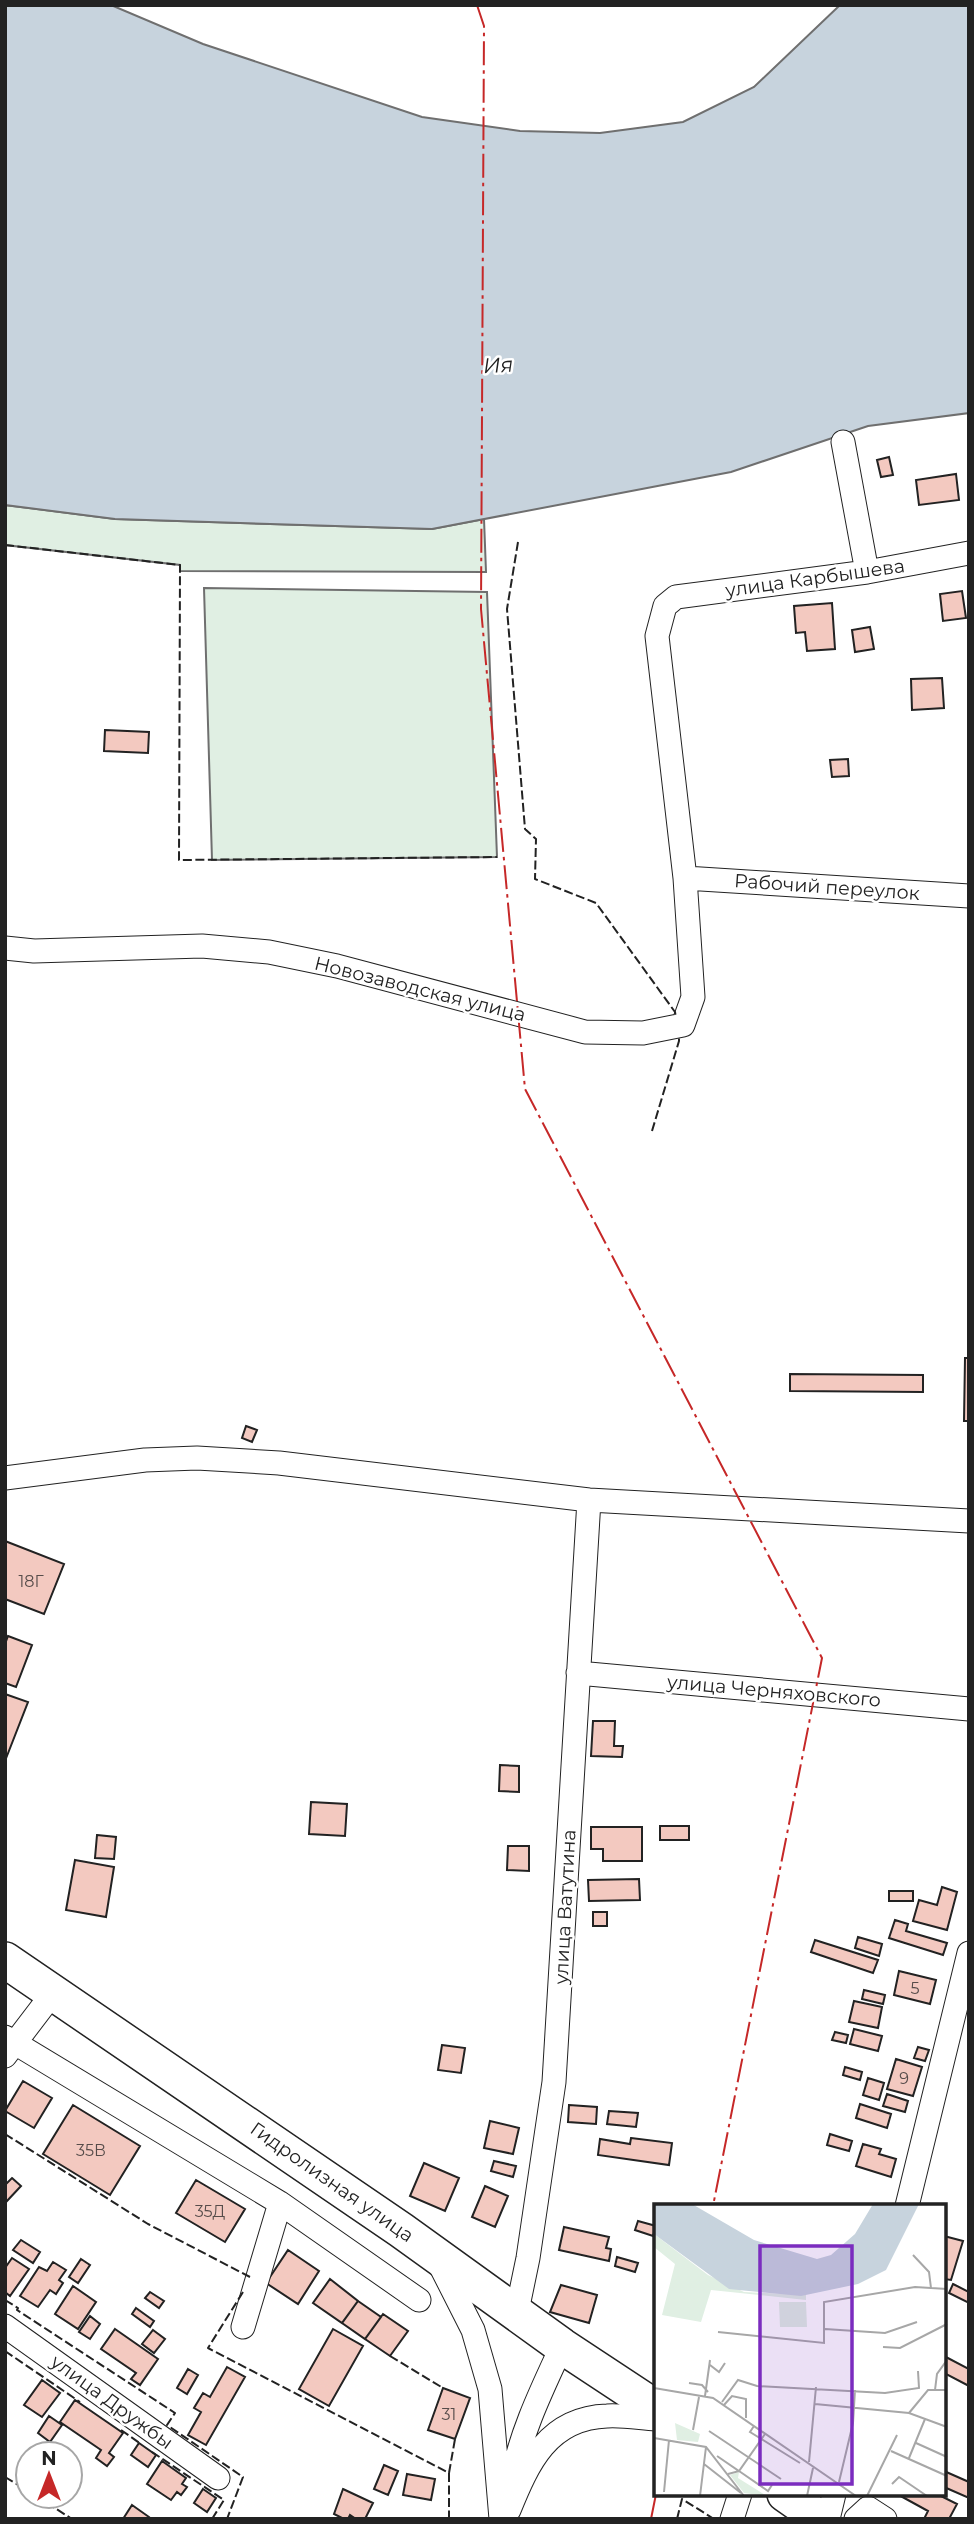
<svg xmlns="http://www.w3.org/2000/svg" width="974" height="2524" font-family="Montserrat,sans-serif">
<rect width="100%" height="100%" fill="#fff"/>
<path fill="#e0efe3" stroke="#6f6f6f" stroke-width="2" d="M5,505L115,519L432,529L484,519L486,572L180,571V565L5,545Z
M204,588L487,592L497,857L212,860Z"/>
<path fill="#c7d3dd" stroke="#6f6f6f" stroke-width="2" d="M5,5H111L203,44L422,117L520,131L600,133L683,122L754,87L840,5H969V413L868,426L731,472L432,529L115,519L5,505Z"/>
<path fill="#f3c9c0" stroke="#222" stroke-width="2" d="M889,457L893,475L881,477L877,460Z
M956,474L959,500L919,505L916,480Z
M962,591L966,618L943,621L940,594Z
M832,603L835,649L807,651L805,632L796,633L794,606Z
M870,627L874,649L855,652L852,630Z
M942,678L944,708L912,710L911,679Z
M105,730L149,732L148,753L104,751Z
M848,759L849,776L832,777L830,760Z
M965,1358H969V1421H964Z
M790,1374L923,1375V1392L790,1391Z
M246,1426L257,1430L252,1442L242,1438Z
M5,1541L64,1564L44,1614L5,1599Z
M8,1636L32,1645L16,1687L5,1683V1644Z
M5,1694L28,1702L5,1761Z
M593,1721H615L614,1746H623L622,1757L591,1756Z
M500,1765L519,1766V1792L499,1791Z
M311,1802L347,1804L345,1836L309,1834Z
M660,1826H689V1840H660Z
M591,1827H642V1861H603V1849H591Z
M97,1835L116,1837L114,1859L95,1858Z
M508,1846H529V1871L507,1870Z
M75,1860L114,1867L106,1917L66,1910Z
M639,1879L640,1900L589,1901L588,1880Z
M942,1887L957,1892L947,1930L913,1921L919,1900L937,1905Z
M889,1891H913V1901H889Z
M593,1912H607V1926H593Z
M895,1920L908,1924L906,1931L947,1943L943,1955L889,1938Z
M858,1937L882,1944L879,1956L855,1948Z
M815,1940L878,1960L873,1973L811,1952Z
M899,1971L936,1980L930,2004L894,1995Z
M864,1990L885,1995L883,2004L862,1999Z
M854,2001L882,2007L878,2028L849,2022Z
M854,2029L882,2036L878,2051L850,2044Z
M835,2032L848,2035L846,2043L832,2040Z
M442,2045L465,2048L461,2073L438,2070Z
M918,2047L929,2050L925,2061L914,2058Z
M896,2059L922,2067L913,2096L887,2089Z
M845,2067L862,2072L860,2080L843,2075Z
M868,2078L884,2083L879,2100L863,2095Z
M23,2081L52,2098L34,2128L5,2111Z
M887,2094L908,2101L905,2112L883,2106Z
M860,2104L891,2114L887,2128L856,2118Z
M73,2105L140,2146L110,2195L43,2154Z
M569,2105L597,2107L596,2124L568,2122Z
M609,2111L638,2113L636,2127L607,2124Z
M490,2121L519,2128L513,2154L484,2148Z
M830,2134L852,2141L849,2151L827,2145Z
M631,2138L672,2143L669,2165L598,2155L600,2139L630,2144Z
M863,2144L881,2149L879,2154L896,2159L891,2177L856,2166Z
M494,2161L516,2166L513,2177L491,2171Z
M424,2163L459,2178L445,2211L410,2196Z
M12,2178L21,2186L6,2202L5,2185Z
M196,2180L245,2209L225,2242L176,2213Z
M485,2186L508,2196L495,2227L472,2217Z
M638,2221L656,2226L653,2236L635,2230Z
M564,2227L609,2237L606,2248L611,2249L609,2261L559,2250Z
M944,2236L963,2241L951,2280L944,2279Z
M21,2240L40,2252L33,2263L13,2250Z
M288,2250L319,2271L298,2304L266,2283Z
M617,2257L638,2263L635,2272L615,2266Z
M12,2258L29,2269L10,2296L5,2292V2268Z
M81,2259L90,2265L78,2283L69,2277Z
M53,2262L66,2270L59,2280L63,2283L56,2294L50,2290L38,2307L20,2296L39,2267L47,2271Z
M330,2279L358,2301L342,2323L313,2303Z
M953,2284L969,2292V2303L949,2293Z
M561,2285L597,2295L589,2323L550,2312Z
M73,2286L96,2302L78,2329L55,2314Z
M150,2292L164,2301L159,2308L145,2298Z
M358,2301L381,2317L365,2339L342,2323Z
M136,2308L154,2321L150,2327L132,2314Z
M383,2314L408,2331L390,2356L365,2339Z
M90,2316L100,2324L90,2339L79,2332Z
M115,2329L158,2359L140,2385L131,2379L136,2373L101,2349Z
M333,2329L363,2346L329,2406L299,2389Z
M153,2330L165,2339L154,2353L142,2344Z
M944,2356L969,2369V2386L944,2373Z
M227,2367L245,2377L206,2445L188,2435L201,2412L194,2408L203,2393L210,2397Z
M188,2369L198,2375L187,2394L177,2388Z
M42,2380L60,2393L42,2417L24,2405Z
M443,2388L470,2398L455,2439L428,2430Z
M75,2400L123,2433L109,2453L114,2457L107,2466L96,2458L101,2450L60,2422Z
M49,2416L62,2425L50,2442L38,2433Z
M139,2443L156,2455L148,2467L131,2455Z
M162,2461L186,2478L182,2484L187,2487L181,2495L177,2492L171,2500L147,2484Z
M384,2465L398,2471L388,2495L374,2489Z
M944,2471L969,2482V2498L944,2487Z
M407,2474L435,2479L431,2500L403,2495Z
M203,2489L216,2498L207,2512L194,2503Z
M343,2489L373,2503L365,2519H356L350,2515L348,2519H344L334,2514Z
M897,2494H937L957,2504L949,2519H924L928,2511Z
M132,2505L149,2517L148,2519H123Z"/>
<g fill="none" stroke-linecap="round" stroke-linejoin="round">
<g stroke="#222" stroke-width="25">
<path id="minor" d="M843,442L867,572
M685,878L969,896
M5,948L34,951L202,946L269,952L337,966L585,1032L643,1033L683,1025L693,997L685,878L657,636L665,606L676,597L867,572L969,553
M5,1478L145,1460L197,1458L279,1463L589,1500L969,1521
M578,1673L969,1709
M5,2037L280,2203L419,2300
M5,2056L53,1993
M907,2206L969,1953
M438,2261L473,2330L490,2389L501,2519
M517,2311L528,2258L554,2082L589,1500
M5,2326L218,2478
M243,2327L280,2203
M512,2481C519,2436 543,2387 562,2346
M509,2510C528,2463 548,2418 607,2416C623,2415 640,2418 656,2419
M732,2519L740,2494
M828,2519L834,2494
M856,2519L868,2508L885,2519"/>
</g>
<g stroke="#222" stroke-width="38">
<path id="highway" d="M5,1960L401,2230L562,2346L656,2408
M785,2494L821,2519"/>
</g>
<use href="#minor" stroke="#fff" stroke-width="23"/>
<use href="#highway" stroke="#fff" stroke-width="35"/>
<path stroke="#222" stroke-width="2" stroke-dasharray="9 3.5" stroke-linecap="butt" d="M518,542L507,609L525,829L536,839L535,879L596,903L675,1012L676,1018
M5,545L180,565L179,860L497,857
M652,1131L679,1041V1035
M5,2134L148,2224L250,2277
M243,2292L208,2348L449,2473V2519
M5,2300L18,2308L17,2310L175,2413L167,2425L243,2477L227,2519
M5,2351L80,2402
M390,2356L443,2388
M121,2430L141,2444
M152,2452L224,2500L212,2519
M449,2473L455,2439
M5,2477L28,2491
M36,2496L72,2519
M677,2519L682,2499L714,2519"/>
<path stroke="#c62828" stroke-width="2" stroke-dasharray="24 5 3.5 5" stroke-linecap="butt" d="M477,5L484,26L481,609L525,1089L822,1658L713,2206
M651,2519L656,2494"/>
</g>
<g text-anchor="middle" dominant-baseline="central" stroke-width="5" stroke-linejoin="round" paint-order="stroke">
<g font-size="16" fill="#564c4a">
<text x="31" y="1581">18Г</text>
<text x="915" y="1988">5</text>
<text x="904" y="2078">9</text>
<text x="91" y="2150">35В</text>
<text x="210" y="2211">35Д</text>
<text x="449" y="2414">31</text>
</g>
<g font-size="19" fill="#222" stroke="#fff">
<text transform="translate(815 578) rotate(-8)">улица Карбышева</text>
<text transform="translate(827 887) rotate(4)">Рабочий переулок</text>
<text transform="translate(420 989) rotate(14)">Новозаводская улица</text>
<text transform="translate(774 1691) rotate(5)">улица Черняховского</text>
<text transform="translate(565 1907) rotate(-87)">улица Ватутина</text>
<text transform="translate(332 2182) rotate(35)">Гидролизная улица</text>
<text transform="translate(112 2402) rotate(36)">улица Дружбы</text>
</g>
<g font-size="21" font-style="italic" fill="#222" stroke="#fff">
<text transform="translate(498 365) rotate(-3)">Ия</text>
</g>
</g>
<g transform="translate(654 2204)">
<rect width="292" height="292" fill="#fff"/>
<path d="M0,30L54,71L90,88L152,91V96L57,86L47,118L8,111L21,60L0,43ZM125,98H152L153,123H126ZM21,219L46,230L44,238L23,236ZM85,268L84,274L113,292L90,289L76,271Z" fill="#e0efe3"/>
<path d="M0,0H38L100,36L163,55L177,51L201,30L219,0H265L232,66L204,80L147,92L75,85L0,30Z" fill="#c7d3dd"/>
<path fill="none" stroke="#a7a7a7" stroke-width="2" d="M259,51L275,68L277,84M171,125L231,129L263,118M64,128L170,139V98L261,83L293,85M229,143L246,144L293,120M56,161L65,168L71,159M35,179L48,181L54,188M0,184L59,194L202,292M281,186L283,170L293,156M51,192L56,156M68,198L84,176L103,182L231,189L265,184L264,167M161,200L255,209L293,223M70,201L78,192L92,195V214M255,209L274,186H293M100,222L96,228L146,259M39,226L45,193M55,227L127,275M0,234L52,243L90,292M262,239L293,253M237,247L293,272M63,252L85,267L111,230M255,254L271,215M155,258L162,183M50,260L87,289M74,270L85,267L114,287L118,281M185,278L199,219L201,186M238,280L245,273L273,292M10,288L15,236M46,292L52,243M153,292L159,264M213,292L243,231"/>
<path fill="#7b2cbf" fill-opacity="0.15" stroke="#7b2cbf" stroke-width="3.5" d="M106,42H198V280H106Z"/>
<rect width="292" height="292" fill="none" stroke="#222" stroke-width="3.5"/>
</g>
<rect width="974" height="2524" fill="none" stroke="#222222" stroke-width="14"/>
<g transform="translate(49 2475)"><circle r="33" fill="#ffffff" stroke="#a7a7a7" stroke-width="2"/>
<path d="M0-5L12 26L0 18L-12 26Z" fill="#c62828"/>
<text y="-10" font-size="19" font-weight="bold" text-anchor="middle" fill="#222222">N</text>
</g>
</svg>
